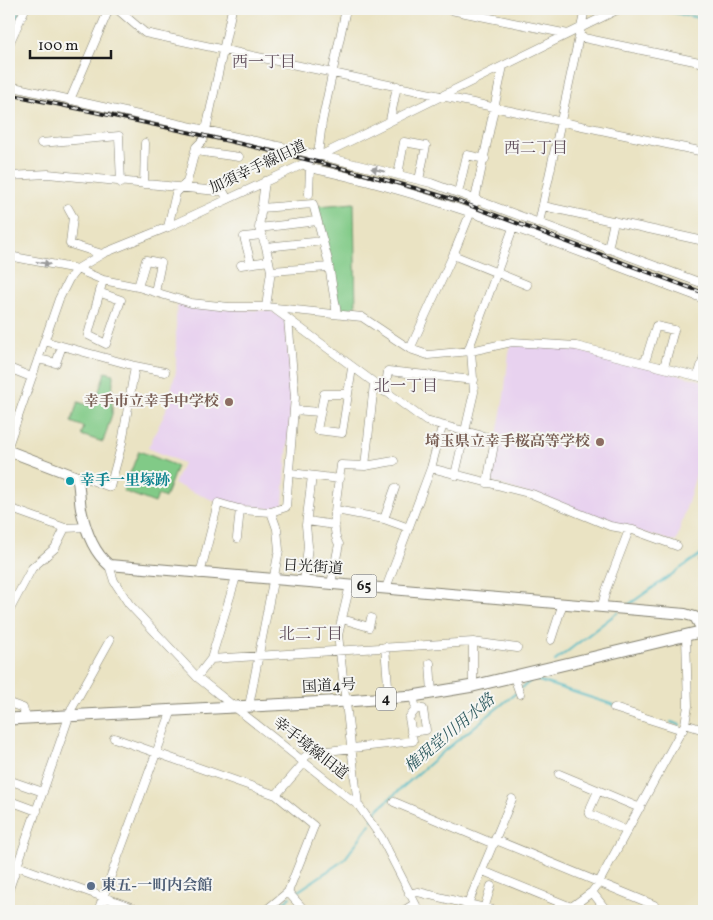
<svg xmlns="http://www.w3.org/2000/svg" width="713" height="920" font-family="Vollkorn,'Noto Serif JP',serif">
<rect width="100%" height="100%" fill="#f6f6f2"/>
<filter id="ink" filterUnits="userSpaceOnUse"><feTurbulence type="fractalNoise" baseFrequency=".02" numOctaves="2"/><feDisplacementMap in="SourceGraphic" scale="10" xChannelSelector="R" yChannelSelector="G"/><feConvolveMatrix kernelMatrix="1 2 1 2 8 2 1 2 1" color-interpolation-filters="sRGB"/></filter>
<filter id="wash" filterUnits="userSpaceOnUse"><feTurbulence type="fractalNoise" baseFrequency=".0096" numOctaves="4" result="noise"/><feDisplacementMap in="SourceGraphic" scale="20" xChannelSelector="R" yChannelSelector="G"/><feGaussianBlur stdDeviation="1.12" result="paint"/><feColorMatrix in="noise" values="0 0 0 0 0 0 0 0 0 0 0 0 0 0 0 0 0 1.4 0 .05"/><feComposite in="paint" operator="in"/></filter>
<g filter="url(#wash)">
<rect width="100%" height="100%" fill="#eae3c3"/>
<path fill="#e8d2ef" d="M178,304L197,307L272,311L285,320L292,391L283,504L272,509L233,505L220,500L215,501L174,484L183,463L148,448L165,413L176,371V315Z
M510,344L570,348L704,381V448L676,542L613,524L489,480L504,396Z"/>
<path fill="#81ca87" stroke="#4e7352" d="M354,203L356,312L340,311L318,206Z
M105,372L113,374L112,414L103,442L81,435L84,427L71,422L78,402L94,407Z
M139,451L177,466L165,498L158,495L155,503L123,491Z"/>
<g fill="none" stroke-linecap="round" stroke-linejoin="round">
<path stroke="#4ab8c3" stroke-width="2" d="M656,9L704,19
M9,31L19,13
M628,605L704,552
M555,661L618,612
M533,679L614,705
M522,688L537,675
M671,722L680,725
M372,820L378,809L438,756L516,693
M294,894L344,860L370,824
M272,911L290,897"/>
</g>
</g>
<g filter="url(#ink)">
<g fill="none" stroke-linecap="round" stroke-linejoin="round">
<g stroke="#838070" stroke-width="9">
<path id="minor" d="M117,9L145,33L704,152
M446,9L568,34
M579,37L704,63
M9,44L25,9
M9,86L318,155L431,183L704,284
M70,100L109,9
M390,120L397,86
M206,130L232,9
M41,143L119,136L121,183
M196,151L239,157
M318,155L322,122L346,9
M306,166L310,168L309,194
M310,168C446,196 574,251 704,299
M398,175L404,142L426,146L419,180
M9,176L48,174L217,191H223L227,198
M265,181L259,228L266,247L271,271L266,307
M144,184L145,143
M458,193L467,155L485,159
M543,206L704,241
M68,208L73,217L70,244L102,254
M261,208L313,204L328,260L337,314
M539,223L585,9
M168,227L176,193L187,182L196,147L203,140
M259,228L317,221
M266,247L323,241
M608,249L614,221
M453,255L527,285
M9,256L77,269L103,280L138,287L191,303L229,307H266L362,317L410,349L428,355L471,351L512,342L576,346L704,378
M251,263L244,237L262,235
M241,265L269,261
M271,271L329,267
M138,287L146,260L161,263L155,292
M101,293L121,300L106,344L88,335L103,280
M276,310L426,421L495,439L487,483
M44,341L135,366L122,443L110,487L83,477H77
M410,349L454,253L474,204L503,66
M468,351L513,228
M38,359L56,363L62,346
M645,362L656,326L674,330L664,367
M135,366L165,372
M9,368L31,377
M698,376L704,357
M385,392L388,371L474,380
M348,394H324L317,430L342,433L352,368
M294,410L320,412
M9,443L59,299L69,279L77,269L104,253L168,227L293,169L619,9
M365,466L374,384
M431,468L532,494L610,526L633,530L677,546
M291,473L340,479
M455,475L474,392L471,351
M9,508L65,528L87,527
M336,510L384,519L395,488
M271,512L286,507L295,397L288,319
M384,519L409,528
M307,521L335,525
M237,538L240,509
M703,558L704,557
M109,565L114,581L129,604L197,677L359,806L381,837L419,911
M200,574L218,503L242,510L271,512L277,529L279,550L249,706
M304,582L308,546L306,525L312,476
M331,584L339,544C329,530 339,483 341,465L365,466L394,461
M350,585L338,635L358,805
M386,588L431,468L442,427
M602,606L606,590L629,530
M9,611L32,568L55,548L65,528
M342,619L369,627L371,618
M551,640L563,603
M473,642V686
M385,647L389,698
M211,659L236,577
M430,663L432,693
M197,677L211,659L473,642L517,648
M514,677L520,694
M9,703L23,708L26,718
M614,708L683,730
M685,724L704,730
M411,732L426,730L423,709H416L413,696
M114,738L276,795
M301,760L310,753L413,741L409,718L416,709
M304,763L276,795L314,826L288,892L305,911
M559,774L640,808
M9,782L11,781L43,792
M598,791L589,811L590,814L627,831
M10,801L37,811
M394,802L494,844
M496,840L654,905
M9,863L142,911
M483,871L571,907
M9,889L72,708L110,640
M592,892L607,911
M409,894L418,892L497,911
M467,906L512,799
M484,909L491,886
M98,911L172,710
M265,911L288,892
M403,911L414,904
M566,911L592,892L598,884L685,724L688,706L686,636"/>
</g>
<g stroke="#838070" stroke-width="12">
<path id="major" d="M9,451L77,477C80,487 79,498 81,509C85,528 93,552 109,565L685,614L695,617L703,631"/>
</g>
<g stroke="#838070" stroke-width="13">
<path id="highway" d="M9,719L347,701L413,696L473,686L704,631"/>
</g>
<use href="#minor" stroke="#fff" stroke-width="8"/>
<use href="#major" stroke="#fff" stroke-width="10"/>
<use href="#highway" stroke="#fff" stroke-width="11"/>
<g stroke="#1c1c1c" stroke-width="4">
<path id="rail" d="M9,94C158,126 309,155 455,200L704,293"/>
</g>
<use href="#rail" stroke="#f6f6f2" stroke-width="2" stroke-dasharray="5.5" stroke-linecap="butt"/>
</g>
<defs><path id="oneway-solid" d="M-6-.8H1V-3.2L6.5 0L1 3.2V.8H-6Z" transform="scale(1.25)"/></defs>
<g fill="#999">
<use href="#oneway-solid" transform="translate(378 170) rotate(-167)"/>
<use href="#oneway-solid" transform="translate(43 263) rotate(10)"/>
</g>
</g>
<g fill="#8d6e63" stroke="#f6f6f2" stroke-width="2">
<circle cx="229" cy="402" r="5"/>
<circle cx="600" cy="442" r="5"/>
</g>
<circle fill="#0f9aa8" stroke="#f6f6f2" stroke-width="2" cx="70" cy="481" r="5"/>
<circle fill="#5c6f8a" stroke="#f6f6f2" stroke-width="2" cx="91" cy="886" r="5"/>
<g text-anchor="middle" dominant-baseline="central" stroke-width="4" stroke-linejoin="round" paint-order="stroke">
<g fill="#f6f6f2" stroke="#5d5d5c" stroke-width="1">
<rect x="351.5" y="574.5" width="25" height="23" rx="4"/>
<rect x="376" y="687.5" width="20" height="23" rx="4"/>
</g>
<g font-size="14" font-weight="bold" fill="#1c1c1c">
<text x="364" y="586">65</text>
<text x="386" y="699">4</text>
</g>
<g font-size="15" fill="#1c1c1c" stroke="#f6f6f2">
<text transform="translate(258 168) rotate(-25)">加須幸手線旧道</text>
<text transform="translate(313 568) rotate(4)">日光街道</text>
<text transform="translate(329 687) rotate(-3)">国道4号</text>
<text transform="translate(310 749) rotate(38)">幸手境線旧道</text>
</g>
<g font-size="15" font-weight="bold" fill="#785e54" stroke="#f6f6f2" text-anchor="end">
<text x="219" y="402">幸手市立幸手中学校</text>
<text x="590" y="442">埼玉県立幸手桜高等学校</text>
</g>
<g font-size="15" font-weight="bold" fill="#0d838f" stroke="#f6f6f2" text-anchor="start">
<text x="80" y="481">幸手一里塚跡</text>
</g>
<g font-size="15" font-weight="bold" fill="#4e5e75" stroke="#f6f6f2" text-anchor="start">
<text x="101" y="886">東五-一町内会館</text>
</g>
<g font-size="16" fill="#5e4c59" stroke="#f6f6f2">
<text x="264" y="63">西一丁目</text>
<text x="536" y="149">西二丁目</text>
<text x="406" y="387">北一丁目</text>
<text x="311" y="635">北二丁目</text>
</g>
<g font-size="16" font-style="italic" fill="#2e5a5f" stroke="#f6f6f2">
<text transform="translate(450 734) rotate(-40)">権現堂川用水路</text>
</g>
</g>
<rect width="713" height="920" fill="none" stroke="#f6f6f2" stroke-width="30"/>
<path d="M30 50v8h81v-8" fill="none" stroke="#1c1c1c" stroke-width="2.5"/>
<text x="38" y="50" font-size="15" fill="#1c1c1c" stroke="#f6f6f2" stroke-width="4" paint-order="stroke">100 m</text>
</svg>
